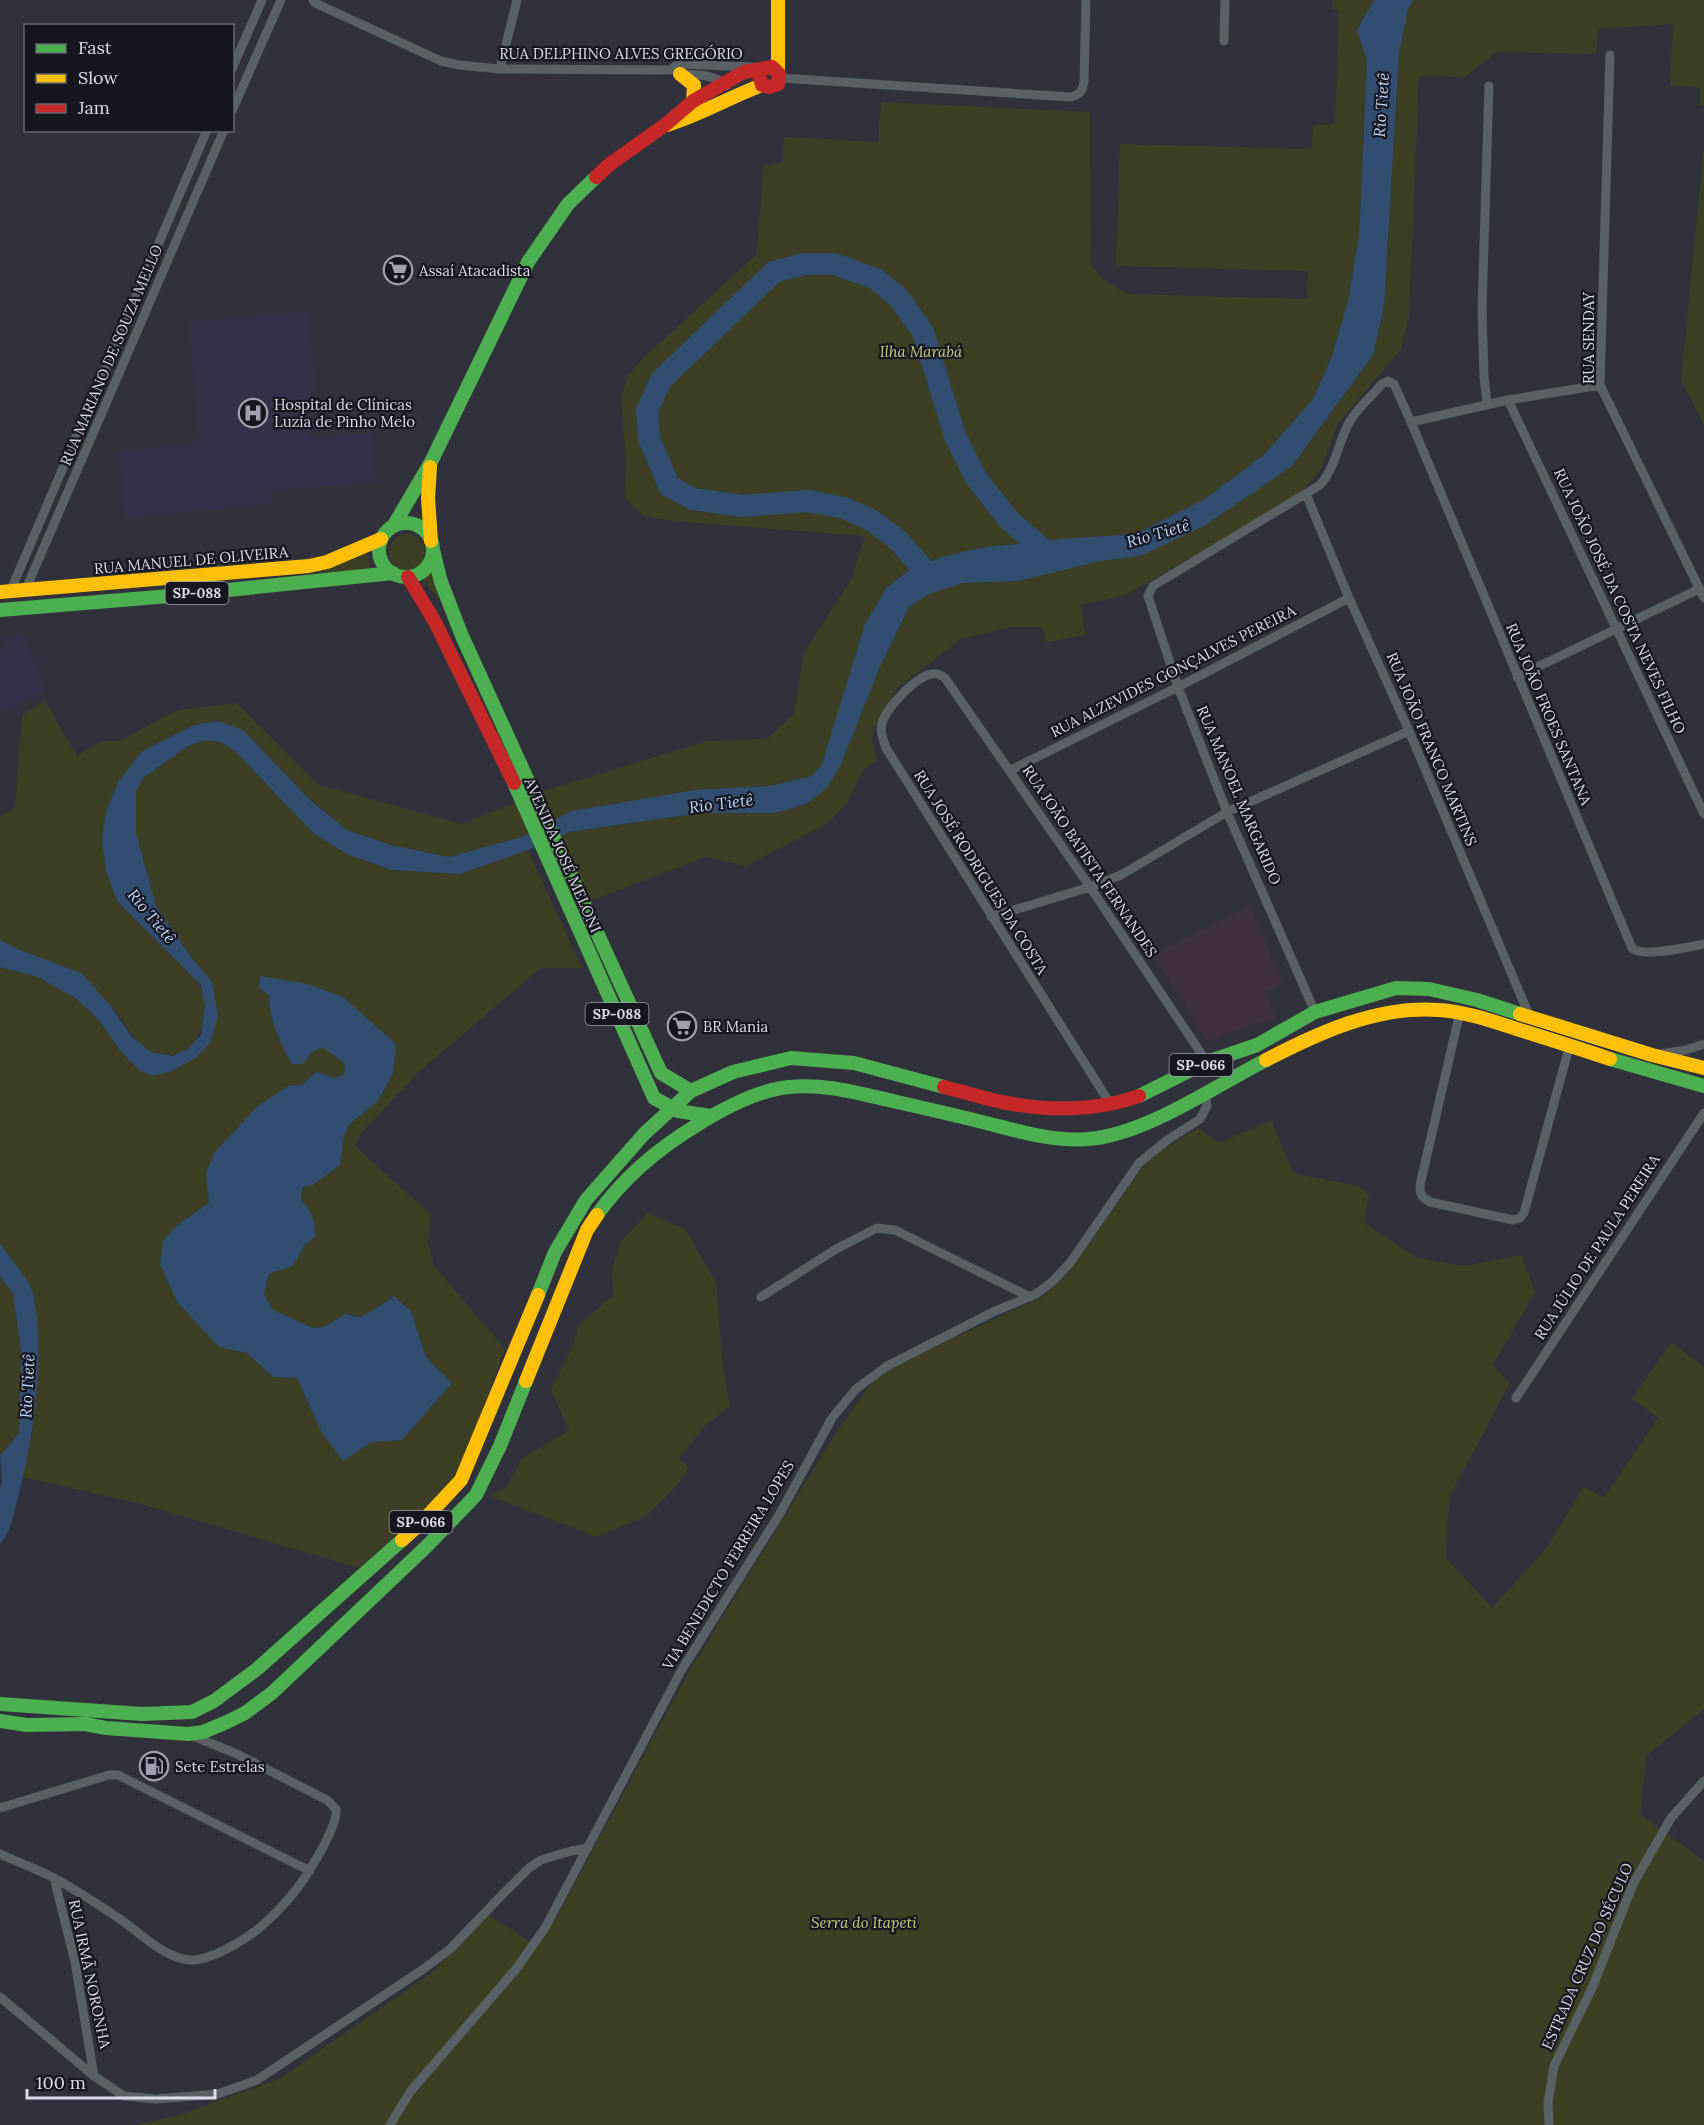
<svg xmlns="http://www.w3.org/2000/svg" width="1704" height="2125" font-family="Lora,serif">
<rect width="100%" height="100%" fill="#31313b"/>
<path fill="#323148" d="M308,311L316,391L306,393L311,438L372,433L376,482L271,491L272,504L125,518L119,451L200,443L188,322Z
M22,633L47,691L0,714V652L6,649L5,639Z"/>
<path fill="#3e313d" d="M1250,905L1283,983L1266,992L1276,1018L1207,1040L1153,955Z"/>
<path fill="#3d3f25" fill-rule="evenodd" d="M1333,0H1374L1357,30L1367,61L1359,237L1348,301L1332,356L1313,399L1264,455L1205,499L1136,534L1061,539L980,548L942,557L908,571L887,587L822,765L812,776L769,786L694,790L572,811L522,837L449,857L391,845L347,830L218,721L194,725L142,751L106,812L185,967C197,980 208,992 204,1011C202,1029 199,1045 181,1052C140,1069 130,1021 107,1003C97,995 84,989 72,982C48,967 25,952 0,940V816L15,808L22,715L45,701L77,756L101,741H119L177,710L236,703L319,785L462,824L541,792L707,741L767,739L794,714L804,653L851,580L865,536L672,521L645,516L632,506L625,497L626,463L621,399L627,378L640,361L756,255L764,166L782,163L784,137L878,142L881,102L1090,112L1091,265L1101,278L1127,294L1307,299L1308,271L1116,266L1120,144L1311,149L1313,125L1335,124L1339,10L1332,9Z
M1413,0H1704V105H1700V88L1670,85L1673,24L1598,29L1596,54L1497,52L1465,77L1419,76L1409,316L1401,349L1337,425L1321,469L1299,495L1126,595L1080,605L1086,635L1046,642L1042,627H1012L961,639L897,688L873,731L872,741L877,760L864,769L847,803L828,823L746,866L706,857L590,901L560,836L569,832L702,813H775L806,804L879,669L909,607L929,594L963,583L1018,581L1100,561L1140,556L1292,466L1373,355L1384,307L1399,53L1408,10Z
M1704,147V425L1681,380Z
M389 552a18 18 0 1 1 36 0a18 18 0 1 1-36 0Z
M366,548L371,569L318,573L317,571Z
M432,572L444,605L420,577Z
M206,740L221,742L237,753L313,833L349,855L392,870L459,874L528,850L582,968H541L422,1069L362,1132L355,1146L430,1214L428,1243L434,1266L505,1349L469,1445L452,1479L427,1507L359,1568L141,1504L23,1477L33,1426L39,1346L33,1290L0,1244V967L38,977L75,998L98,1019L119,1049L139,1070L197,1057L212,982L191,957L156,906L136,833V792L142,779L188,746ZM269,996L393,1074L378,1101L349,1125L343,1139L340,1165L302,1187L301,1200C311,1209 316,1223 315,1237L304,1246L293,1266L270,1274L264,1294L273,1310L313,1328L324,1327L345,1314L360,1317L376,1309L393,1296L411,1311L426,1356L452,1383L402,1440L372,1442L321,1431L297,1378L273,1377L247,1353L219,1347L175,1227L209,1203L232,1133L259,1106L288,1086L302,1085L316,1072L334,1078L344,1076L345,1064L323,1046L311,1053L303,1064H292C280,1042 269,1021 269,996Z
M1271,1120L1294,1174L1359,1186L1369,1196L1364,1223L1418,1258L1464,1266L1522,1255L1535,1293L1492,1366L1510,1383L1449,1498L1446,1558L1492,1608L1546,1549L1584,1486L1604,1498L1658,1418L1632,1399L1671,1342L1704,1367V1709L1646,1756L1640,1814L1704,1861V2125H136L179,2115L279,2079L430,1974L488,1915L538,1947L554,1922L687,1675L839,1428L874,1380L901,1362L1042,1297L1067,1275L1149,1158L1198,1128L1220,1143Z
M647,1213L685,1229L716,1282L723,1367L730,1406L704,1427L679,1459L689,1467L679,1483L647,1516L597,1537L490,1496L506,1488L522,1458L569,1431L551,1390L571,1349L579,1325L613,1295L612,1268L621,1242Z
M0,1276L13,1294L21,1351L19,1433L0,1456Z"/>
<path fill="#314e70" d="M1374,0H1413L1408,10L1399,53L1384,307L1373,355L1292,466L1204,526L1140,556L1100,561L1018,581L963,583L929,594L909,607L879,669L840,767L826,789L806,804L775,813H701L569,832L528,850L460,874L392,870L349,855L313,833L237,753L221,742L206,740L188,746L142,779L136,792V833L156,906L191,957L212,982L218,1016L210,1043L197,1057L172,1071L153,1076L139,1070L119,1049L98,1019L75,998L38,977L0,967V940L20,950L81,973L109,1004L132,1037L151,1052L172,1056L188,1049L201,1035L205,1005L201,985L117,901L106,871L102,840L106,812L118,782L142,751L194,725L218,721L243,730L309,799L347,830L391,845L449,857L522,837L572,811L694,790L769,786L812,776L822,764L865,624L887,587L908,571L942,557L980,548L1061,539L1136,534L1205,499L1264,455L1313,399L1332,356L1348,301L1359,237L1367,61L1357,30Z
M260,976L308,984L343,997L396,1044L393,1074L378,1101L349,1125L343,1139L340,1165L313,1185L302,1187L301,1200C311,1209 316,1223 315,1237L304,1246L293,1266L269,1274L264,1294L273,1310L313,1328L324,1327L345,1314L360,1317L376,1309L394,1296L411,1311L426,1357L452,1383L402,1440L372,1442L343,1461L321,1431L297,1378L273,1377L247,1353L219,1347L177,1302L160,1264L163,1241L175,1227L209,1203L206,1173L214,1153L259,1105L288,1086L302,1085L316,1072L334,1078L344,1075L345,1064L323,1047L311,1053L303,1064H292C280,1042 269,1021 269,996L259,987Z
M0,1244C8,1255 31,1282 33,1293C46,1356 34,1436 18,1497C14,1513 11,1532 0,1544V1490L2,1481L0,1456L19,1433L21,1351L13,1294L0,1276Z"/>
<g fill="none" stroke-linecap="round" stroke-linejoin="round">
<path stroke="#314e70" stroke-width="22" d="M926,572L899,541L873,521L844,508L808,501L742,506L693,499L669,486L649,438L647,411L661,380L774,272L804,264H834L876,279L899,298L923,332L955,436L976,478L1009,520L1044,550"/>
<path stroke="#596165" stroke-width="9" d="M313,0L315,3L441,61L459,65L500,69L670,70L678,64L753,67
M1224,41L1225,0
M1610,55L1600,385L1704,598
M232,69L262,0
M500,69L517,0
M681,74C697,75 714,74 727,86
M780,78L1071,97C1081,94 1083,90 1084,81L1086,0
M232,111L281,0
M1508,400L1704,814
M1487,404L1484,376L1482,310L1489,86
M1411,422L1508,400L1600,385
M1306,494L1349,598L1409,731L1529,1015
M25,591L224,130
M10,592L207,130
M1517,677L1699,589
M1011,770L1178,687L1349,598
M991,917L1090,887L1121,875L1227,812L1409,731
M1315,1012L1227,812L1178,687L1148,596L1153,586L1320,485C1335,468 1337,448 1346,429C1353,412 1370,398 1382,384L1388,381L1394,384L1411,422L1632,948C1642,958 1689,947 1704,944
M1460,1012L1420,1185C1420,1194 1421,1197 1430,1202L1513,1220L1520,1218L1524,1213L1570,1044
M1660,1054L1686,1050L1704,1044
M1111,1105L886,748C883,739 879,730 883,720C889,706 916,676 932,674C937,673 941,675 945,678L1090,887L1207,1062
M761,1297L836,1249L877,1228L895,1230L1030,1297
M1516,1398L1704,1113
M0,1808L109,1775H118L310,1871
M0,1854C18,1862 37,1869 54,1878C76,1890 99,1905 120,1919C140,1933 164,1958 190,1960C199,1961 208,1957 216,1954C248,1940 268,1923 291,1896C304,1881 338,1828 336,1809L327,1800L237,1754L193,1736
M54,1878L75,1962L94,2076
M0,1997L94,2076L124,2096L156,2099L218,2094L257,2080L422,1970L450,1949L507,1890L529,1868L541,1860L571,1851L588,1848
M390,2125L410,2092L516,1969L545,1928L681,1671L779,1515L832,1418L856,1389L887,1366L993,1312L1036,1294L1053,1281L1070,1263L1139,1163L1166,1141L1200,1119L1207,1106L1205,1094
M1549,2125L1548,2103L1554,2066L1593,1986L1633,1884L1671,1818L1704,1781"/>
<path stroke="#4caf50" stroke-width="14" d="M379 550a27 27 0 1 1 54 0a27 27 0 1 1-54 0Z
M394,525L431,462L528,262L568,204L596,177
M433,550L441,582L462,636L661,1073L691,1091
M0,610L170,596L393,573
M514,783L654,1098L678,1111L711,1116
M1610,1059L1704,1086
M1139,1096L1207,1062L1257,1045L1315,1012L1396,988L1429,989L1477,1000L1520,1014
M597,1215C623,1178 659,1148 697,1125C724,1108 757,1090 789,1087C826,1083 861,1094 897,1102C928,1109 959,1116 990,1124C1022,1132 1055,1142 1088,1139C1145,1135 1215,1086 1266,1060
M538,1295L555,1252L586,1200L644,1134L691,1091L733,1072L791,1058L854,1063L944,1087
M0,1704L142,1714L192,1712L214,1701L257,1669L402,1540
M0,1721L27,1725L85,1724L106,1728L188,1734L203,1732L227,1722L245,1713L272,1693L427,1546L476,1495L500,1446L526,1381"/>
<path stroke="#ffc107" stroke-width="14" d="M778,0V71
M680,74L694,85L693,101
M667,125C700,115 730,97 762,85
M430,467L428,498L431,541
M0,592L309,566L327,562L381,539
M1520,1014L1652,1055L1704,1068
M1266,1060C1318,1033 1378,1005 1439,1010C1468,1012 1495,1022 1523,1031C1552,1040 1581,1049 1610,1059
M526,1381L587,1230L597,1215
M402,1540L421,1523L461,1480L538,1295"/>
<path stroke="#c62828" stroke-width="14" d="M596,177L610,164L665,125L693,101L744,72L772,67L779,74L778,84L769,87L762,85L759,75L762,69
M408,577L435,622L514,783
M944,1087C965,1092 986,1099 1007,1103C1050,1111 1098,1111 1139,1096"/>
</g>
<defs>
<g id="supermarket-ring" transform="scale(1.5)"><circle r="9.5" fill="#16161f" stroke="#a1a1ad" stroke-width="1.5"/><path d="M-6-5.5h2.5l.6 2H6L4.5 2H-2.5L-4.4-4H-6ZM-1.5 3.2a1.3 1.3 0 1 0 .1 0ZM3 3.2a1.3 1.3 0 1 0 .1 0Z" fill="#a1a1ad"/></g>
<g id="hospital-ring" transform="scale(1.5)"><circle r="9.5" fill="#16161f" stroke="#a1a1ad" stroke-width="1.5"/><path d="M-5-5h3v3.5h4V-5h3V5h-3V1.5h-4V5h-3Z" fill="#a1a1ad"/></g>
<g id="fuel-ring" transform="scale(1.5)"><circle r="9.5" fill="#16161f" stroke="#a1a1ad" stroke-width="1.5"/><path d="M-5.5-6h7V0h2V4h1.3V-2.5L3-4.5l.8-.8L6-3V5H2.5V1h-1V6h-7ZM-4.2-4.7v3.2H.2V-4.7Z" fill="#a1a1ad"/></g>
</defs>
<g fill-rule="evenodd">
<use href="#supermarket-ring" x="398" y="270"/>
<use href="#hospital-ring" x="253" y="413"/>
<use href="#supermarket-ring" x="682" y="1026"/>
<use href="#fuel-ring" x="154" y="1766"/>
</g>
<g text-anchor="middle" dominant-baseline="central" stroke-width="4.5" stroke-linejoin="round" paint-order="stroke">
<g fill="#16161f" stroke="#a1a1ad" stroke-width="1.5">
<rect x="165.5" y="582" width="63" height="22" rx="4.5"/>
<rect x="585.5" y="1003" width="63" height="22" rx="4.5"/>
<rect x="1169.5" y="1054" width="63" height="22" rx="4.5"/>
<rect x="389.5" y="1511" width="63" height="22" rx="4.5"/>
</g>
<g font-size="14" font-weight="bold" fill="#ddddea">
<text x="197" y="593">SP-088</text>
<text x="617" y="1014">SP-088</text>
<text x="1201" y="1065">SP-066</text>
<text x="421" y="1522">SP-066</text>
</g>
<g font-size="15" fill="#ddddea" stroke="#16161f">
<text x="621" y="53">RUA DELPHINO ALVES GREGÓRIO</text>
<text transform="translate(1588 338) rotate(-90)">RUA SENDAY</text>
<text transform="translate(111 355) rotate(-67)">RUA MARIANO DE SOUZA MELLO</text>
<text transform="translate(191 560) rotate(-5)">RUA MANUEL DE OLIVEIRA</text>
<text transform="translate(1620 601) rotate(65)">RUA JOÃO JOSÉ DA COSTA NEVES FILHO</text>
<text transform="translate(1173 671) rotate(-27)">RUA ALZEVIDES GONÇALVES PEREIRA</text>
<text transform="translate(1549 714) rotate(67)">RUA JOÃO FROES SANTANA</text>
<text transform="translate(1432 749) rotate(67)">RUA JOÃO FRANCO MARTINS</text>
<text transform="translate(1239 795) rotate(67)">RUA MANOEL MARGARIDO</text>
<text transform="translate(563 855) rotate(66)">AVENIDA JOSÉ MELONI</text>
<text transform="translate(1090 861) rotate(56)">RUA JOÃO BATISTA FERNANDES</text>
<text transform="translate(981 872) rotate(58)">RUA JOSÉ RODRIGUES DA COSTA</text>
<text transform="translate(1597 1247) rotate(-57)">RUA JÚLIO DE PAULA PEREIRA</text>
<text transform="translate(728 1565) rotate(-59)">VIA BENEDICTO FERREIRA LOPES</text>
<text transform="translate(1587 1956) rotate(-66)">ESTRADA CRUZ DO SÉCULO</text>
<text transform="translate(90 1974) rotate(78)">RUA IRMÃ NORONHA</text>
</g>
<g font-size="15" fill="#ddddea" stroke="#16161f" text-anchor="start">
<text x="419" y="270">Assaí Atacadista</text>
<text x="274" y="404">Hospital de Clínicas<tspan x="274" dy="17">Luzia de Pinho Melo</tspan></text>
<text x="703" y="1026">BR Mania</text>
<text x="175" y="1766">Sete Estrelas</text>
</g>
<g font-size="15" font-style="italic" fill="#c7ce80" stroke="#16161f">
<text x="921" y="351">Ilha Marabá</text>
<text x="864" y="1922">Serra do Itapeti</text>
</g>
<g font-size="16" font-style="italic" fill="#bbdaff" stroke="#16161f">
<text transform="translate(1381 105) rotate(-86)">Rio Tietê</text>
<text transform="translate(1158 533) rotate(-16)">Rio Tietê</text>
<text transform="translate(721 803) rotate(-7)">Rio Tietê</text>
<text transform="translate(152 916) rotate(50)">Rio Tietê</text>
<text transform="translate(27 1386) rotate(-87)">Rio Tietê</text>
</g>
</g>
<rect x="24" y="24" width="210" height="108" fill="#16161f" stroke="#666670" stroke-width="1.5"/>
<rect x="36" y="44" width="30" height="9" fill="#4caf50" stroke="#666670" stroke-width="1.5"/>
<text x="78" y="54" font-size="18" fill="#ddddea">Fast</text>
<rect x="36" y="74" width="30" height="9" fill="#ffc107" stroke="#666670" stroke-width="1.5"/>
<text x="78" y="84" font-size="18" fill="#ddddea">Slow</text>
<rect x="36" y="104" width="30" height="9" fill="#c62828" stroke="#666670" stroke-width="1.5"/>
<text x="78" y="114" font-size="18" fill="#ddddea">Jam</text>
<path d="M27 2089v9h188v-9" fill="none" stroke="#ddddea" stroke-width="3"/>
<text x="36" y="2089" font-size="18" fill="#ddddea" stroke="#16161f" stroke-width="4.5" paint-order="stroke">100 m</text>
</svg>
